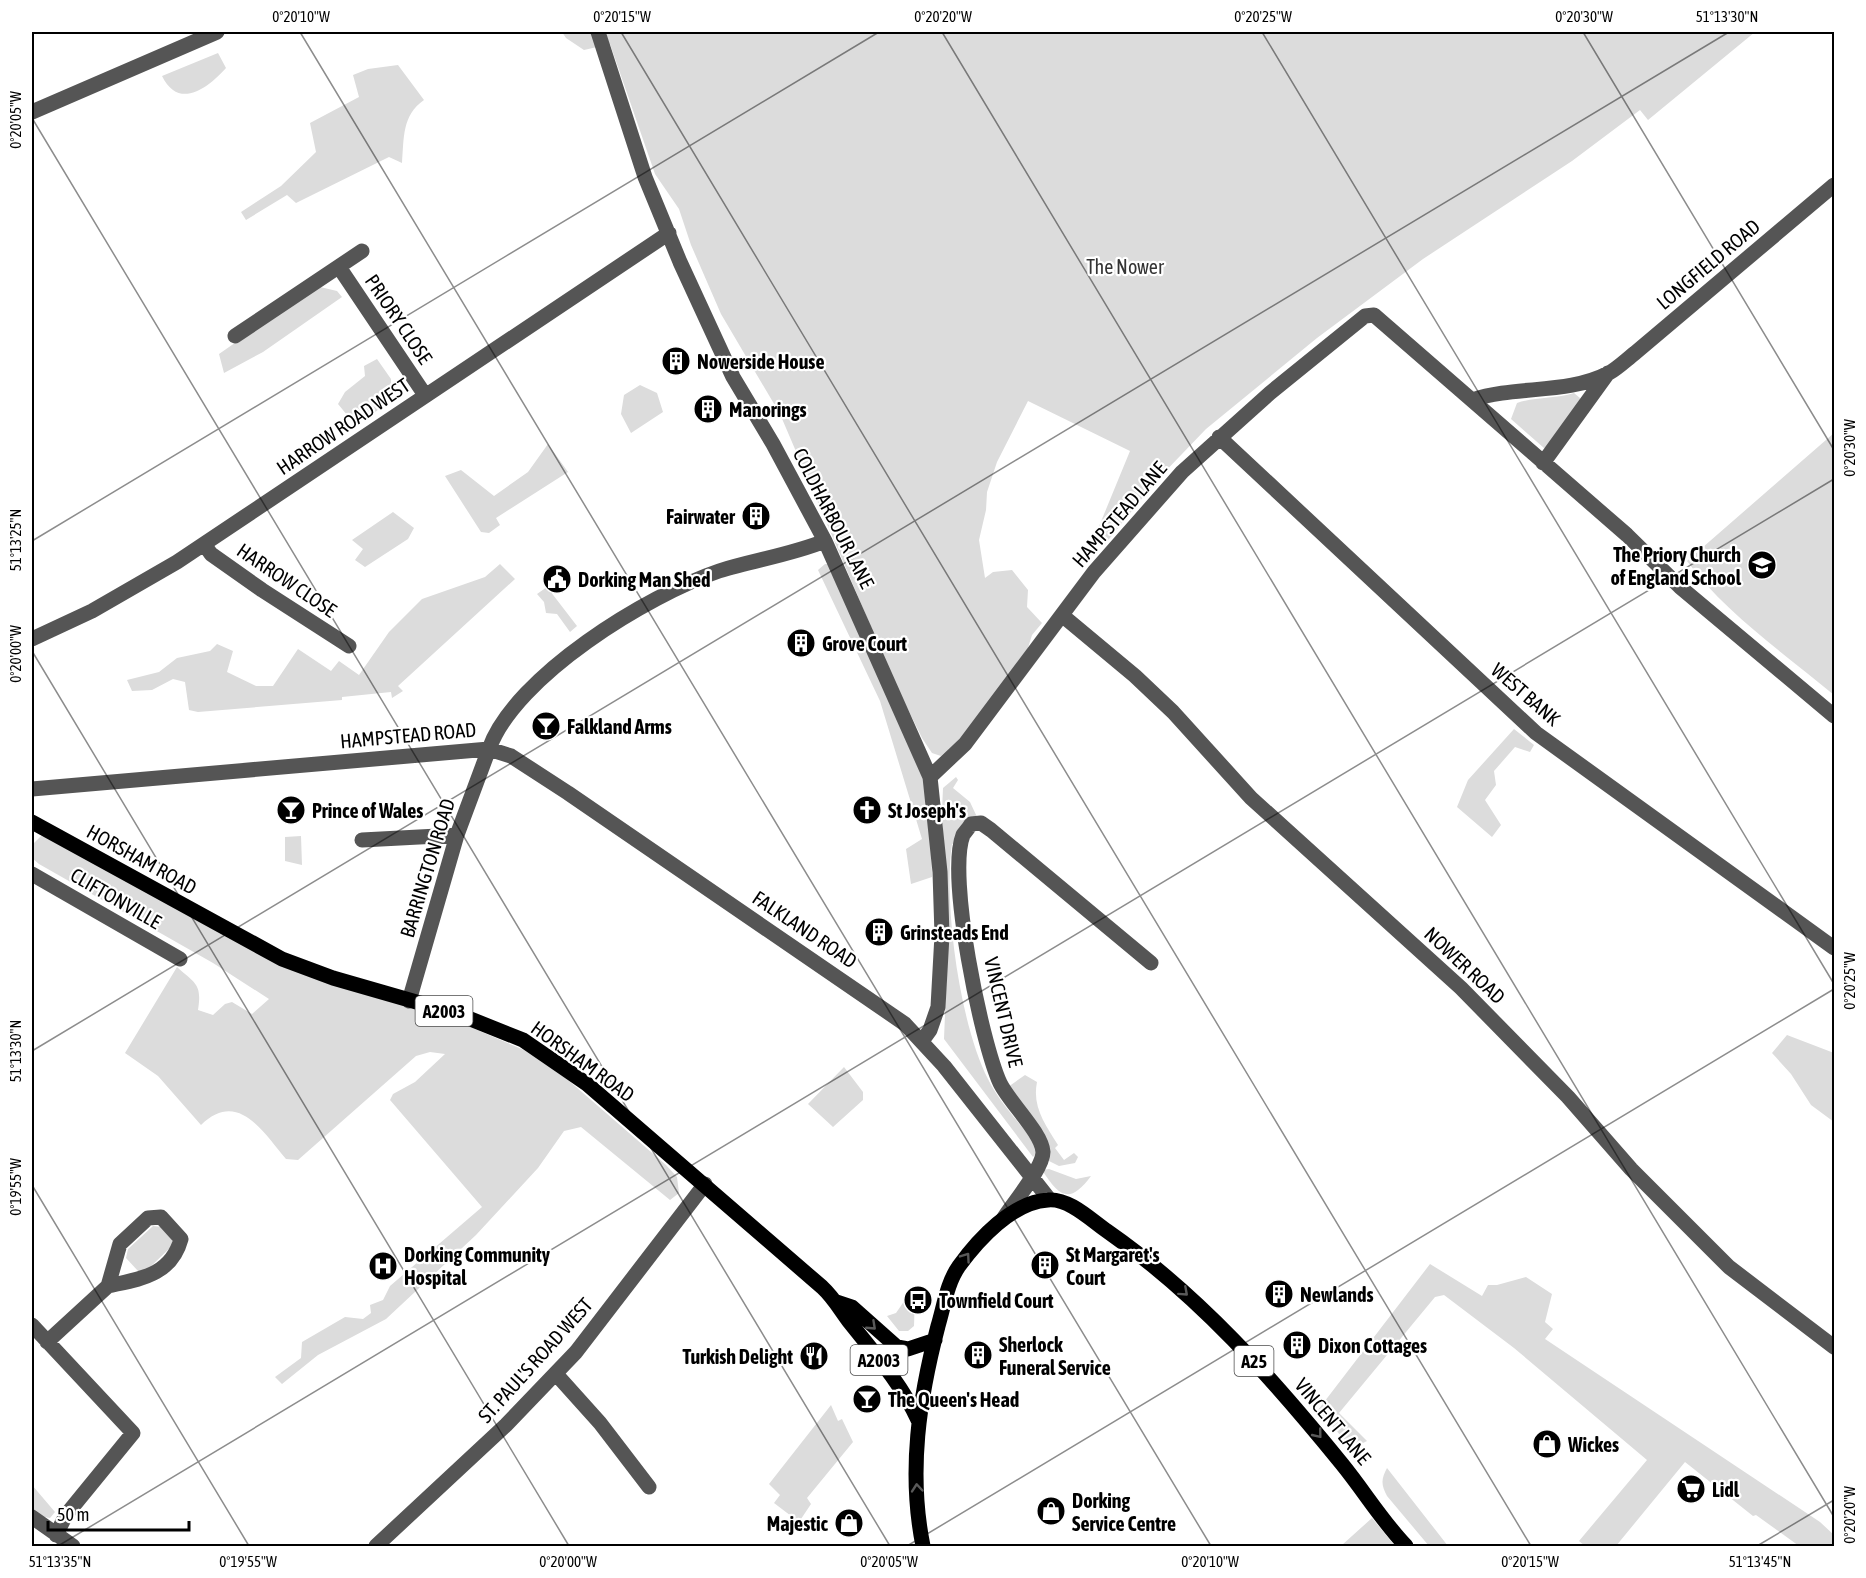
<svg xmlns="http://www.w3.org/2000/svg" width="1866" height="1578" font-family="'Asap Condensed',sans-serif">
<rect width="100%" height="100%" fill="#fff"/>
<path fill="#dcdcdc" d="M562,32H1755L1648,120L1640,110L1572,161L1423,259L1317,338L1206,429L1157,480L1105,544L1093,541L1130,451L1028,401L997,462L987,492L986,510L979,540L985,578L993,572L1012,570L1028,590L1027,607L1042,623L1032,635L1027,651L959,740L941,756L932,753L922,738L895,683L780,414L721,314L691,245L679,209L655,174L610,44L584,50L566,38Z
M218,53L226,68C209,87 179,111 162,76Z
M398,65L424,100C402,115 404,138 402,163L389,157L296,203L287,195L246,220L241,212L281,186L316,152L310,123L359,97L353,75L368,69Z
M320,287L337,291L342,297L263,352L224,373L219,354L295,301Z
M377,359L391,379V399L373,414L352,421L338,404L345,392L365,376L364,366Z
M640,385L657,393L663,412L631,433L621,414L624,395Z
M1574,393L1580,398L1581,403L1550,447L1544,448L1511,419L1517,403C1533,397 1555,399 1574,393Z
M1834,433V695C1785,654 1724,612 1687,561Z
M548,444L568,472L496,518L500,525L489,533L481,532L445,476L461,470L494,496L528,472Z
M393,512L414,528L408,539L365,567L355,560L363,549L352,540Z
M500,564L515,579L398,686L403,691L392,698L391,692L342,697V700L198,712L189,710L185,682L173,679L152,690L132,691L127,680L159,672L177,658L210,651L217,644L233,651L227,672L256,686H273L298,649L331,671L339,661L359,675L389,632L422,599L485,577Z
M825,564H831L925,781L931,832L932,877L911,884L906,849L922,839L880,701L818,570Z
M547,587L577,626L570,632L557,614L546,613L544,602L537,594Z
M1514,729L1534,745L1530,752L1515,747L1494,771L1496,785L1485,800L1501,825L1492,837L1457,807L1468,780Z
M956,777L958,780L953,788L970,802L977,817L960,842L952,844C943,904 960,1025 988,1079C999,1102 1019,1122 1034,1142L1037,1152L1033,1157L944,1039L947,966L942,810L943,788Z
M41,836L51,838L227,935L454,1020L524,1050L568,1080L666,1165L677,1177L679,1193L670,1200L581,1127L564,1131L538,1168L476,1235L386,1319L318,1355L282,1384L275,1377L301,1358L302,1342L345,1317L363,1319L371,1313L370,1305L383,1300L390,1286L482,1207L390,1100L393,1094L415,1082L445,1054L430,1052L416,1056L298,1160L286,1159C263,1132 238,1089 201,1125L158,1076L125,1053L177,967C196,984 202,984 198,1010L213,1015L225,1004L232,1002L252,1014L269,999L213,963L39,864L32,858V845Z
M301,836L302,865L285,861V837Z
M1787,1035L1834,1053V1122L1811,1105L1791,1074L1772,1053Z
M844,1067L863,1092V1100L833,1127L808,1104Z
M1025,1075L1037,1082C1032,1107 1045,1124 1058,1145L1055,1148L1064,1160L1074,1153L1078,1157L1075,1163L1059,1166L1047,1160L1008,1087Z
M1049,1169L1076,1179L1091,1176C1070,1204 1060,1198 1042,1170Z
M153,1226L162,1227L172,1238V1246L147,1270L138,1271L126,1258L128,1249Z
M1430,1264L1482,1296L1488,1285H1497L1526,1277L1552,1294L1545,1322L1553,1329L1545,1339L1820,1522L1834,1535V1546H1799L1756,1515L1753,1516L1685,1462L1616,1546H1585L1579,1541L1647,1460L1514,1348L1444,1295L1435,1297L1339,1413L1367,1441L1359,1445H1349L1318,1410Z
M909,1294H915L914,1326L908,1331H899L887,1316L896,1313Z
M831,1405L838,1421L842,1419L853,1442L807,1498L811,1504L799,1522L774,1503L780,1495L769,1484Z
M1387,1468L1448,1546H1429L1387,1496C1381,1485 1381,1479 1387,1468Z
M32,1485L55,1512L50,1518L38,1516L32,1511Z
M1372,1518L1395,1546H1340L1342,1545Z"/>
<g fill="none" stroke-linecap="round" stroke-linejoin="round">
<path stroke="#555" stroke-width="15" d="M598,32L645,177L680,262L733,377L773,444L825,541L930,777L940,872L942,935L938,1007L930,1030L922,1041
M32,112L217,32
M339,267L425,395
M235,336L362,251
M1472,400C1516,385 1567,395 1609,373C1618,368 1626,360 1635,353L1834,185
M1219,437L1536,733L1834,948
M1543,463L1608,373
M204,544L211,554L262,590L349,646
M1063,616L1135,676L1173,712L1251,798L1461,988L1568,1097L1631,1169L1729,1267L1834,1347
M32,639L92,611L177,562L669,233
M930,777L965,744L1094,572L1182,472L1270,393L1365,316L1374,315L1627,535L1680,587L1834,716
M32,789L489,749C515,676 648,595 719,571C754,560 790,555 825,541
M362,840L457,835
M32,874L180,959
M409,1001L457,835L489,749L511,756L568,793L905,1024L944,1066L1049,1199
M161,1217L181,1239C171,1276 139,1279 108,1286L120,1244L148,1218Z
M1003,1219C1012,1204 1043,1169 1043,1152C1042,1133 1009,1102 1000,1083C981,1041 947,876 963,835C965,832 969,828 971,824L981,823L991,830L1151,963
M32,1325L133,1433L66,1515L56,1535
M47,1342L108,1286
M556,1374L600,1423L649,1487
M32,1517L73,1546
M376,1546L506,1425L576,1352L705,1184"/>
<path stroke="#000" stroke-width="15" d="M32,822L282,959L333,978L458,1014L523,1040L587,1084L822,1287C834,1298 841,1311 851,1324C875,1354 902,1385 918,1420
M837,1302L852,1307L897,1347L908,1349L935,1340
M923,1546C908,1472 919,1399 938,1326C944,1306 947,1283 959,1266C978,1240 1012,1202 1048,1200C1069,1198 1091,1220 1107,1231C1199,1295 1272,1378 1342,1464C1364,1491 1382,1521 1406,1546"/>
</g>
<defs><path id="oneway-chevron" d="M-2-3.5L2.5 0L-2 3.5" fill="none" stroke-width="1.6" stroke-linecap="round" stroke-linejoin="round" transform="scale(1.5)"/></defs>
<g stroke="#595959">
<use href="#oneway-chevron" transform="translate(966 1257) rotate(-55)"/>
<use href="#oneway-chevron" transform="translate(1184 1292) rotate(42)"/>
<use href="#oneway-chevron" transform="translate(872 1326) rotate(43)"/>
<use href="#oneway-chevron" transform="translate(1318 1434) rotate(51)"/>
<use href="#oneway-chevron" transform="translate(917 1488) rotate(-95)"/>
</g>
<path fill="none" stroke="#000" stroke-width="1.5" stroke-opacity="0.45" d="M300,32L1211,1546M621,32L1531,1546M942,32L1834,1517M1262,32L1834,984M1583,32L1834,450M32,118L890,1546M32,541L879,32M32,651L569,1546M32,1051L1729,32M32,1185L249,1546M58,1546L1834,479M907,1546L1834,989M1757,1546L1834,1500"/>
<defs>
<g id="building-disc" transform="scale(1.5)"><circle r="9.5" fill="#000" stroke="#fff"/><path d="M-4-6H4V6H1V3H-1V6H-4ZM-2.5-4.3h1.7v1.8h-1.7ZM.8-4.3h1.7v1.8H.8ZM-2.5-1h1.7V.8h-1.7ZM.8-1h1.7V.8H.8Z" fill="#fff"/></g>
<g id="school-disc" transform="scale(1.5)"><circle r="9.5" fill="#000" stroke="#fff"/><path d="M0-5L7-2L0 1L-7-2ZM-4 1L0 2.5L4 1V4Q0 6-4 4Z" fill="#fff"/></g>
<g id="civic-disc" transform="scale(1.5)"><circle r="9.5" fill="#000" stroke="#fff"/><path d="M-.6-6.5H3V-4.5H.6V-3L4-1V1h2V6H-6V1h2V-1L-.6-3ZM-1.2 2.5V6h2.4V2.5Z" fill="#fff"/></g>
<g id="bar-disc" transform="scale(1.5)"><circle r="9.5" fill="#000" stroke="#fff"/><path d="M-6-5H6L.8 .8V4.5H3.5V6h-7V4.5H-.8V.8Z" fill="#fff"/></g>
<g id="church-disc" transform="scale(1.5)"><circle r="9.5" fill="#000" stroke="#fff"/><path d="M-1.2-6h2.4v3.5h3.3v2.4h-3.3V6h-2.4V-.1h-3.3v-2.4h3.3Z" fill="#fff"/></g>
<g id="hospital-disc" transform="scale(1.5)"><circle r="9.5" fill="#000" stroke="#fff"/><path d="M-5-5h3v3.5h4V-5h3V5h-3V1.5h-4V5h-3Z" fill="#fff"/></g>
<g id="bus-disc" transform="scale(1.5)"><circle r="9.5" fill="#000" stroke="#fff"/><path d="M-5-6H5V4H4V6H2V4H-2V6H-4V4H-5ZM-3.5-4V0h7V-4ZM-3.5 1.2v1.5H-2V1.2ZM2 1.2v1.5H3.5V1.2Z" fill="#fff"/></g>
<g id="restaurant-disc" transform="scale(1.5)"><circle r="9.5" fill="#000" stroke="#fff"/><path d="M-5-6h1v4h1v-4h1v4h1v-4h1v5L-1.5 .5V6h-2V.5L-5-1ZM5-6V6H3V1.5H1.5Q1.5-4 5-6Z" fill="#fff"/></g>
<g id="shop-disc" transform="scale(1.5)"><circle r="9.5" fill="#000" stroke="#fff"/><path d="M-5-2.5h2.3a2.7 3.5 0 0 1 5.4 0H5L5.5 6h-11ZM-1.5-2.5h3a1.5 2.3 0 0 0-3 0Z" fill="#fff"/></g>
<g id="supermarket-disc" transform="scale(1.5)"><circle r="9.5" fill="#000" stroke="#fff"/><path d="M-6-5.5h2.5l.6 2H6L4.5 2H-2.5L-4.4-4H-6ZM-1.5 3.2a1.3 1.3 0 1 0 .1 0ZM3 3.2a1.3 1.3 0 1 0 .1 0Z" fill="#fff"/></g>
</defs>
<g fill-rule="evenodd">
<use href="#building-disc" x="676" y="361"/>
<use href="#building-disc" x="708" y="409"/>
<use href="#building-disc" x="756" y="516"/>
<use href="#school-disc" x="1762" y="565"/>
<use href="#civic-disc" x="557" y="579"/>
<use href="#building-disc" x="801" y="643"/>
<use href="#bar-disc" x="546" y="726"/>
<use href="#bar-disc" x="291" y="810"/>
<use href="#church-disc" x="867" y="810"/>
<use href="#building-disc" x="879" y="932"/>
<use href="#building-disc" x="1045" y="1265"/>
<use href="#hospital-disc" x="383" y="1266"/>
<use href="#building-disc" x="1279" y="1294"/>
<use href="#bus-disc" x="918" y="1300"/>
<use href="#building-disc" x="1297" y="1345"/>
<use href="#building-disc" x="978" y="1355"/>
<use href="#restaurant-disc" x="814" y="1356"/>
<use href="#bar-disc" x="867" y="1399"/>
<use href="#shop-disc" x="1547" y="1444"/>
<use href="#supermarket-disc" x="1691" y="1489"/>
<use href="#shop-disc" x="1051" y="1511"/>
<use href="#shop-disc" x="849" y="1523"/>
</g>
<g text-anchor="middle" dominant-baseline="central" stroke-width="4.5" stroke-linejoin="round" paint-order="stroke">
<g fill="#fff" stroke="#4c4c4c" stroke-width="1.5">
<rect x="415.5" y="996" width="57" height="30" rx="4.5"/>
<rect x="850.5" y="1345" width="57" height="30" rx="4.5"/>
<rect x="1234.5" y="1346" width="39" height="30" rx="4.5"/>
</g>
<g font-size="18" font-weight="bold" fill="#000">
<text x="444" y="1011">A2003</text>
<text x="879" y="1360">A2003</text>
<text x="1254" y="1361">A25</text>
</g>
<g font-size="20" fill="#000" stroke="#fff">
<text transform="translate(1708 264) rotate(-40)">LONGFIELD ROAD</text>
<text transform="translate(399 319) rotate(56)">PRIORY CLOSE</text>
<text transform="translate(343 426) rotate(-34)">HARROW ROAD WEST</text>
<text transform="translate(1119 514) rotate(-49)">HAMPSTEAD LANE</text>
<text transform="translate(834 518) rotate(63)">COLDHARBOUR LANE</text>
<text transform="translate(287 580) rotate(34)">HARROW CLOSE</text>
<text transform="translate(1526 694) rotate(41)">WEST BANK</text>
<text transform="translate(408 735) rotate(-5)">HAMPSTEAD ROAD</text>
<text transform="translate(142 859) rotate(29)">HORSHAM ROAD</text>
<text transform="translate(427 868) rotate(-73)">BARRINGTON ROAD</text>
<text transform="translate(116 898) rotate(30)">CLIFTONVILLE</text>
<text transform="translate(805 929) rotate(34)">FALKLAND ROAD</text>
<text transform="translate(1465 965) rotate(43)">NOWER ROAD</text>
<text transform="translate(1004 1012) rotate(77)">VINCENT DRIVE</text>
<text transform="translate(583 1061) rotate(36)">HORSHAM ROAD</text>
<text transform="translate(535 1360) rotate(-48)">ST. PAUL'S ROAD WEST</text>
<text transform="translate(1333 1421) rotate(50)">VINCENT LANE</text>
</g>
<g font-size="20" fill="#333" stroke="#fff">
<text x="1125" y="266">The Nower</text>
</g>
<g font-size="20" font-weight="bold" fill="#000" stroke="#fff" text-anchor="start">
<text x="697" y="361">Nowerside House</text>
<text x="729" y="409">Manorings</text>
<text x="735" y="516" text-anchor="end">Fairwater</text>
<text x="1741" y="554" text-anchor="end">The Priory Church<tspan x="1741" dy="23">of England School</tspan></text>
<text x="578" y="579">Dorking Man Shed</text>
<text x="822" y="643">Grove Court</text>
<text x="567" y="726">Falkland Arms</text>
<text x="312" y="810">Prince of Wales</text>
<text x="888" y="810">St Joseph's</text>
<text x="900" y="932">Grinsteads End</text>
<text x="404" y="1254">Dorking Community<tspan x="404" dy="23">Hospital</tspan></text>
<text x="1066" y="1254">St Margaret's<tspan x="1066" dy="23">Court</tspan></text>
<text x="1300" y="1294">Newlands</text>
<text x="939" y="1300">Townfield Court</text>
<text x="999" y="1344">Sherlock<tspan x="999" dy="23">Funeral Service</tspan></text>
<text x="1318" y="1345">Dixon Cottages</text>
<text x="793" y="1356" text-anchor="end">Turkish Delight</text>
<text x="888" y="1399">The Queen's Head</text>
<text x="1568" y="1444">Wickes</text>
<text x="1712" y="1489">Lidl</text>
<text x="1072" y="1500">Dorking<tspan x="1072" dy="23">Service Centre</tspan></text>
<text x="828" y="1523" text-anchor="end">Majestic</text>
</g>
</g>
<rect width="1866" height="1578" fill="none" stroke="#ffffff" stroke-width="66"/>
<path d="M48 1521v9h141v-9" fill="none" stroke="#000000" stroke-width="3"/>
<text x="57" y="1521" font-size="18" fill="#000000" stroke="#ffffff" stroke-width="4.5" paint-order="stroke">50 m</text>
<rect x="33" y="33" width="1800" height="1512" fill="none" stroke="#000" stroke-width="2"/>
<g font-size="15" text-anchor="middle" fill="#000">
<text x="301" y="22">0°20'10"W</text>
<text x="622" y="22">0°20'15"W</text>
<text x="943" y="22">0°20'20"W</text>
<text x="1263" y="22">0°20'25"W</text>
<text x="1584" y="22">0°20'30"W</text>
<text x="1727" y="22">51°13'30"N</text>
<text transform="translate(16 120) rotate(-90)" y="5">0°20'05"W</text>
<text transform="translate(1850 448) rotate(-90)" y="5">0°20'30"W</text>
<text transform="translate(16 540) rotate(-90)" y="5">51°13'25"N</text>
<text transform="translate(16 654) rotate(-90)" y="5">0°20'00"W</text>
<text transform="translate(1850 981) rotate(-90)" y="5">0°20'25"W</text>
<text transform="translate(16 1051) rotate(-90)" y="5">51°13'30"N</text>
<text transform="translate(16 1187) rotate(-90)" y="5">0°19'55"W</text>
<text transform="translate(1850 1515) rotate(-90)" y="5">0°20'20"W</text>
<text x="60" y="1567">51°13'35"N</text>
<text x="248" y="1567">0°19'55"W</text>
<text x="568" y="1567">0°20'00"W</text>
<text x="889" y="1567">0°20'05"W</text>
<text x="1210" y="1567">0°20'10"W</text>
<text x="1530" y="1567">0°20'15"W</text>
<text x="1760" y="1567">51°13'45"N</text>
</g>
</svg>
